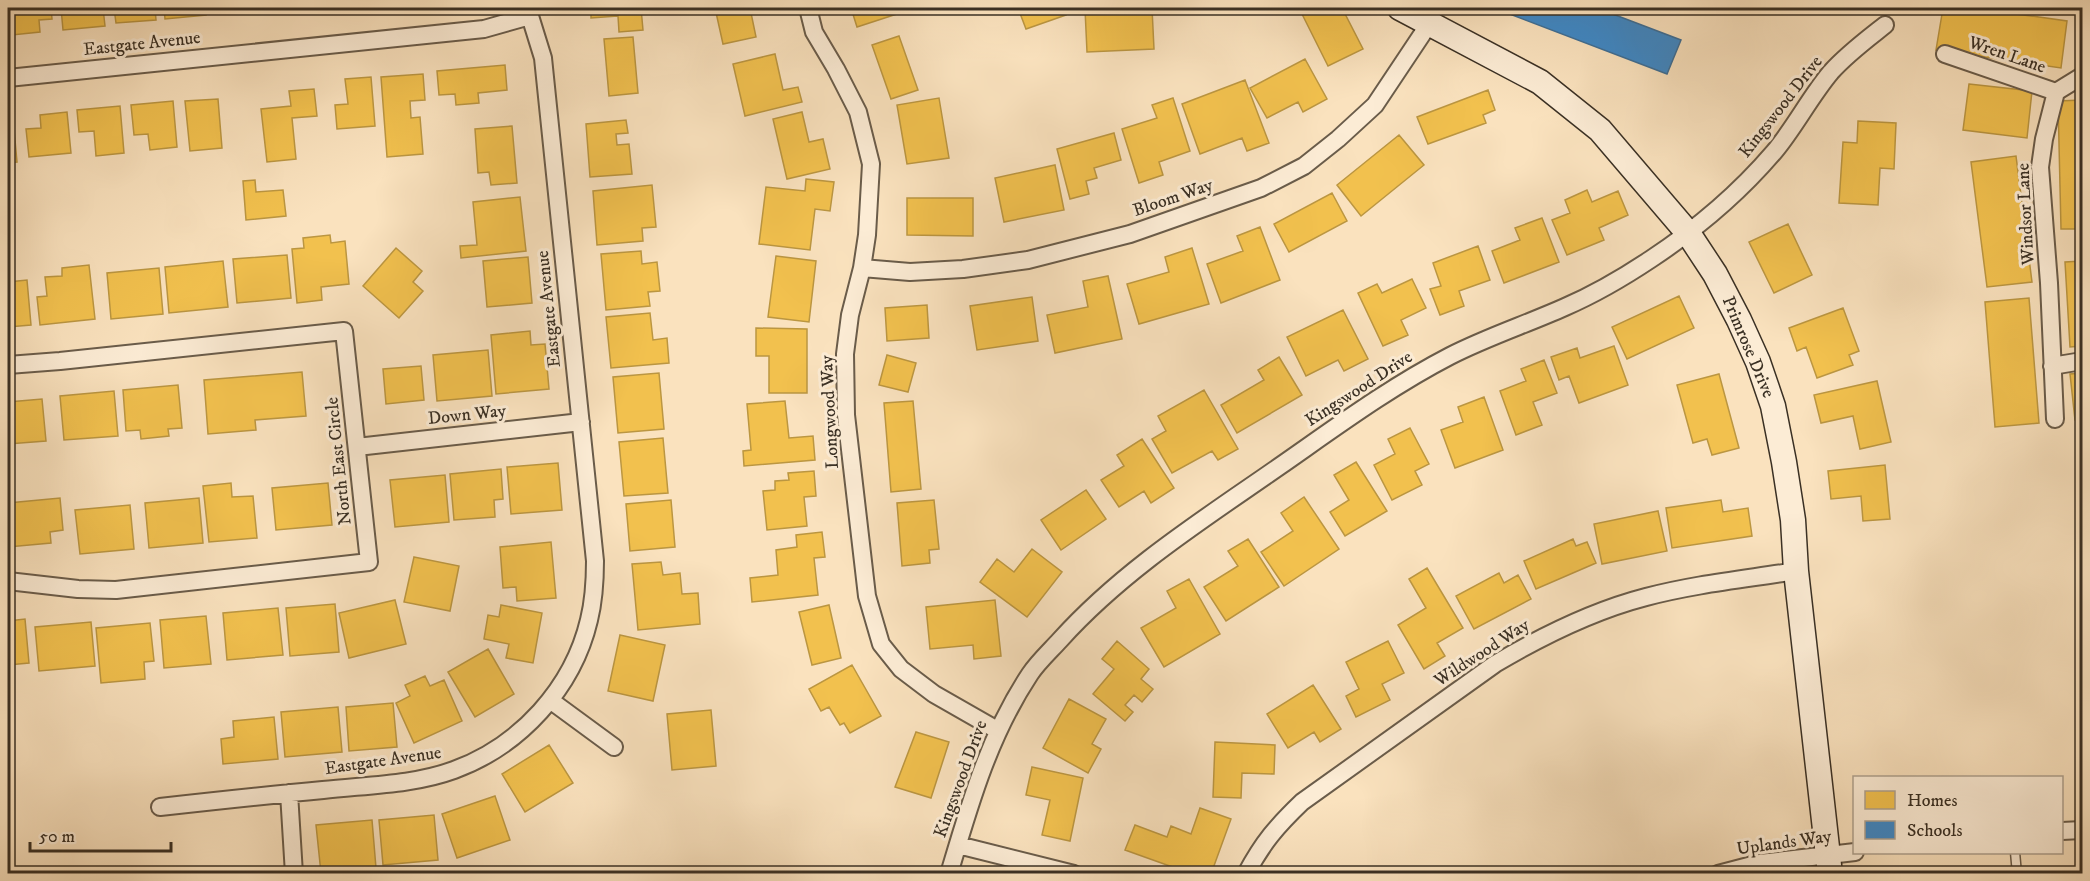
<svg xmlns="http://www.w3.org/2000/svg" width="2090" height="881" font-family="'IM FELL DW Pica',serif">
<rect width="100%" height="100%" fill="#fae2be"/>
<filter id="stains"><feTurbulence type="fractalNoise" baseFrequency=".00333" numOctaves="4"/><feColorMatrix values="0 0 0 0 .2 0 0 0 0 .09 0 0 0 0 .02 0 0 0 .5 -.17"/></filter>
<radialGradient id="worn" r=".72"><stop offset=".6" stop-color="#630" stop-opacity="0"/><stop offset="1" stop-color="#630" stop-opacity=".3"/></radialGradient>
<path fill="#f2c14e" stroke="#bb9641" stroke-width="1.5" d="M10,8H51L52,19L39,20L40,32L12,35Z
M61,8H103L105,26L63,30Z
M114,8H155L156,20L116,23Z
M164,8H205L206,15L165,19Z
M227,8H256V11L228,14Z
M591,8H641L643,30L619,32L618,16L591,18Z
M715,8H750L756,37L723,44Z
M851,8H898L900,13L857,27Z
M1018,8H1063L1066,15L1026,29Z
M1112,8H1152L1154,49L1087,52L1085,9Z
M1299,8H1342L1363,49L1328,66Z
M1943,8H1974L2067,21L2061,68L1936,50Z
M899,36L918,90L891,99L872,45Z
M633,37L638,93L609,96L604,39Z
M775,54L783,90L798,87L802,102L745,116L733,64Z
M1305,59L1327,99L1303,112L1298,102L1267,118L1250,88Z
M505,65L507,90L478,93L479,103L456,105L455,94L439,95L437,71Z
M423,74L425,100L410,101L411,118L420,117L423,154L387,157L381,77Z
M371,77L375,126L337,129L335,105L348,104L345,79Z
M1245,80L1269,143L1247,151L1242,138L1200,154L1182,104Z
M1969,84L2032,91L2027,138L1963,130Z
M314,89L317,116L292,118L296,159L267,162L261,109L291,106L289,91Z
M1488,90L1495,110L1483,115L1486,123L1428,144L1417,117Z
M939,98L949,158L907,164L897,105Z
M1173,98L1190,151L1159,162L1163,175L1139,183L1122,129L1157,118L1152,105Z
M218,99L222,148L190,151L185,101Z
M2082,100V229H2061L2058,101Z
M173,101L177,147L150,150L148,134L134,135L131,105Z
M120,106L124,153L96,156L94,131L79,132L77,110Z
M67,112L71,153L29,157L26,129L41,128L40,115Z
M802,112L809,142L823,139L830,169L787,179L773,119Z
M8,118H13L17,162L8,163Z
M626,120L628,133L616,134L617,145L629,144L632,174L590,177L586,124Z
M1858,121L1896,123L1894,169L1880,168L1878,205L1839,203L1843,142L1857,143Z
M512,126L517,183L491,185L489,172L478,173L475,129Z
M1114,133L1121,160L1094,168L1097,178L1086,181L1089,194L1070,199L1057,149Z
M1399,135L1424,165L1361,216L1337,185Z
M2016,156L2032,282L1987,287L1971,162Z
M1055,165L1064,210L1004,222L995,178Z
M806,179L834,182L830,211L815,209L810,250L759,244L766,187L805,191Z
M255,180L256,192L283,190L286,216L246,220L243,181Z
M652,185L656,227L642,228L643,241L597,245L593,191Z
M1587,190L1592,202L1618,191L1628,215L1599,228L1604,240L1567,255L1552,220L1570,213L1565,200Z
M1332,193L1347,221L1289,252L1274,224Z
M520,197L526,251L461,258L460,246L477,245L473,202Z
M907,198H973V236L907,235Z
M1542,218L1559,262L1504,283L1492,251L1520,240L1515,228Z
M1788,224L1812,275L1774,293L1749,242Z
M1260,227L1280,280L1221,303L1207,264L1243,251L1237,236Z
M330,235L331,243L345,241L349,284L321,287L322,300L297,303L292,249L304,248L303,238Z
M1478,246L1490,280L1459,291L1464,306L1440,315L1430,289L1441,286L1433,263Z
M396,248L422,271L413,282L423,291L399,318L363,286Z
M1192,248L1209,304L1139,324L1127,284L1169,272L1165,257Z
M641,251L642,264L657,262L660,291L648,292L650,306L606,310L601,254Z
M287,255L291,298L237,303L233,259Z
M776,256L816,261L809,322L768,317Z
M528,257L532,303L487,307L483,261Z
M223,261L228,307L169,313L165,267Z
M2082,261V346L2070,347L2065,262Z
M89,265L95,319L40,325L37,297L47,296L45,277L62,276V268Z
M159,268L163,314L111,319L107,273Z
M1108,276L1122,339L1055,353L1047,315L1088,307L1083,281Z
M1412,279L1426,308L1401,320L1408,335L1383,346L1358,293L1377,284L1382,293Z
M27,280L31,325L8,327V282Z
M1679,296L1694,328L1627,359L1612,327Z
M1032,297L1038,341L977,350L970,306Z
M2029,298L2039,423L1995,427L1985,302Z
M927,305L929,338L887,341L885,308Z
M1843,308L1859,351L1849,355L1853,365L1817,378L1806,347L1797,351L1789,328Z
M1343,310L1368,359L1344,371L1338,360L1306,376L1287,337Z
M650,313L653,340L667,338L669,363L611,368L606,317Z
M756,328L807,329V393H769V356H756Z
M530,331L531,345L545,344L549,389L496,394L491,335Z
M1614,346L1628,385L1579,403L1569,376L1559,380L1551,357L1577,348L1580,358Z
M488,350L492,396L437,401L433,355Z
M887,355L916,363L908,392L879,385Z
M1279,357L1302,395L1237,433L1221,405L1264,380L1258,370Z
M1544,360L1557,393L1533,402L1542,425L1516,435L1500,391L1526,381L1521,369Z
M421,366L424,400L386,404L383,369Z
M302,372L306,416L255,420L256,430L208,434L204,380Z
M659,373L664,429L618,433L613,377Z
M2082,373V419L2075,420L2070,374Z
M1719,374L1739,448L1712,455L1707,439L1693,443L1677,385Z
M1877,381L1891,442L1860,449L1853,416L1821,423L1814,395Z
M178,385L182,428L168,429L169,436L141,439L140,430L126,431L123,390Z
M1204,390L1238,449L1218,460L1212,451L1172,473L1152,439L1166,431L1158,416Z
M114,391L118,436L64,440L60,396Z
M1484,397L1503,450L1455,468L1441,430L1463,422L1458,407Z
M42,399L46,441L8,444V402Z
M785,401L789,438L813,436L815,460L744,466L743,451L751,450L747,404Z
M913,401L921,489L891,492L884,403Z
M1410,428L1429,464L1415,471L1422,485L1392,500L1374,465L1395,454L1388,439Z
M663,438L668,493L624,496L619,442Z
M1142,439L1174,488L1151,503L1144,491L1119,507L1101,480L1124,466L1117,455Z
M1356,462L1387,511L1345,536L1330,512L1349,500L1334,475Z
M558,463L562,510L511,514L507,467Z
M1885,465L1890,519L1863,521L1861,496L1831,499L1828,471Z
M501,469L503,499L494,500L495,517L454,520L450,474Z
M814,471L816,496L804,497L807,526L767,530L763,491L775,490V481L789,480L788,473Z
M445,475L449,522L395,527L390,480Z
M231,483L232,497L253,496L257,538L209,542L203,486Z
M328,483L332,525L276,530L272,488Z
M1086,490L1106,519L1061,550L1041,520Z
M1304,497L1339,549L1284,586L1261,552L1293,531L1281,513Z
M60,498L63,530L50,532L51,543L8,547V503Z
M199,498L203,543L149,548L145,503Z
M671,500L675,547L630,551L626,504Z
M934,500L939,549L929,550L930,563L902,566L897,503Z
M1721,500L1723,512L1748,508L1752,536L1672,548L1666,508Z
M130,505L134,549L80,554L75,510Z
M1658,511L1667,551L1602,564L1594,524Z
M822,532L825,557L814,558L818,595L752,602L750,578L778,575L776,550L797,547L796,535Z
M1248,539L1279,587L1226,621L1204,587L1238,566L1228,551Z
M1573,539L1576,546L1587,542L1596,563L1536,589L1524,561Z
M551,542L556,598L517,601L516,587L503,588L500,547Z
M1032,549L1062,572L1027,617L980,582L997,559L1014,572Z
M414,557L459,566L450,611L404,602Z
M661,562L663,575L680,573L682,594L698,593L700,624L638,630L632,564Z
M1427,568L1463,628L1437,643L1445,656L1424,669L1398,625L1426,608L1409,579Z
M1499,573L1504,583L1518,575L1531,599L1474,629L1456,596Z
M1189,579L1220,634L1164,667L1141,628L1176,608L1167,591Z
M395,600L406,644L349,658L339,613Z
M995,600L1001,656L974,659L973,645L930,649L926,607Z
M335,604L339,652L290,656L286,608Z
M501,605L542,613L533,663L506,658L509,644L484,639L488,615L499,617Z
M829,605L841,658L812,665L799,612Z
M278,608L283,655L227,660L223,613Z
M206,616L211,664L164,668L160,620Z
M25,619L29,663L8,665V621Z
M91,622L95,666L39,671L35,627Z
M150,623L154,661L144,662L145,679L101,683L96,628Z
M620,635L665,645L653,701L608,691Z
M1117,641L1149,669L1141,679L1153,689L1142,702L1134,695L1125,705L1133,712L1125,721L1093,694L1114,669L1102,659Z
M1388,641L1404,673L1382,684L1390,700L1356,717L1346,696L1359,689L1346,662Z
M488,649L514,694L475,717L448,672Z
M852,665L881,716L850,733L844,723L840,725L829,707L821,711L809,689Z
M425,676L430,686L444,680L462,721L414,743L396,703L410,696L405,685Z
M1313,685L1341,729L1320,742L1314,732L1288,748L1267,714Z
M1069,699L1106,719L1092,744L1101,749L1088,773L1043,748Z
M393,703L397,747L349,751L346,707Z
M338,707L342,752L285,757L281,712Z
M711,710L716,766L672,770L667,714Z
M274,717L278,759L223,764L221,739L234,737L233,721Z
M916,732L949,742L931,798L895,787Z
M1215,742L1275,745L1274,774L1242,773L1241,798L1213,797Z
M549,745L573,783L525,812L502,774Z
M1032,767L1083,778L1070,841L1042,835L1050,800L1026,795Z
M495,796L510,840L457,858L442,814Z
M1200,808L1231,819L1211,874H1192L1125,850L1135,825L1167,837L1171,826L1191,834Z
M434,815L438,860L383,865L379,820Z
M372,820L376,868L321,873L316,825Z"/>
<path fill="#3f88c5" stroke="#3e6e95" stroke-width="1.5" d="M1494,8H1597L1681,40L1667,74Z"/>
<g fill="none" stroke-linecap="round" stroke-linejoin="round">
<g stroke="#6a5c4a" stroke-width="11">
<path id="lane" d="M1431,21L1440,8
M2015,852L2017,874"/>
</g>
<g stroke="#6a5c4a" stroke-width="20">
<path id="street" d="M808,8L814,32L836,69L858,112L871,164L867,235L862,268L850,315L845,354L846,415L867,596L881,644L901,669L934,694L997,730
M1945,54L2056,92
M8,78L484,29L530,16L543,58L595,561C595,581 594,600 589,620C573,688 520,746 454,770C413,785 367,785 323,790C269,795 214,801 160,807
M862,268L910,272L963,269L1028,260L1130,234L1261,188L1304,166L1338,139L1375,105L1429,24
M8,365L60,361L344,331L369,562L116,590L78,589L8,581
M2052,366L2082,361
M2055,419L2049,283L2040,167L2044,139L2056,92L2082,76
M357,447L581,422
M550,700L614,747
M289,793L294,874
M2062,831L2082,830
M958,845L1074,874
M949,874C970,803 989,736 1030,674C1038,662 1050,651 1060,640C1123,570 1204,519 1280,466C1336,427 1390,387 1450,356C1487,337 1527,324 1565,307C1595,294 1624,277 1651,259C1695,230 1739,193 1774,152C1795,127 1810,97 1831,72C1847,54 1866,40 1885,25
M1246,874C1263,842 1277,826 1302,802L1495,664C1542,636 1592,611 1646,597C1695,584 1746,579 1796,571
M1718,874L1760,863L1855,852"/>
</g>
<g stroke="#3a3024" stroke-width="27">
<path id="secondary" d="M1400,8L1540,82L1600,130L1688,233L1715,274L1739,320L1758,362L1773,406L1784,462L1793,520L1796,571L1830,874"/>
</g>
<use href="#lane" stroke="#fcecd5" stroke-width="8"/>
<use href="#street" stroke="#fcecd5" stroke-width="16"/>
<use href="#secondary" stroke="#fcecd5" stroke-width="24"/>
</g>
<g text-anchor="middle" dominant-baseline="central" stroke-width="6" stroke-linejoin="round" paint-order="stroke">
<g font-size="18" fill="#3a3024" stroke="#fcecd5">
<text transform="translate(142 44) rotate(-6)">Eastgate Avenue</text>
<text transform="translate(2007 55) rotate(19)">Wren Lane</text>
<text transform="translate(1781 107) rotate(-52)">Kingswood Drive</text>
<text transform="translate(1173 198) rotate(-19)">Bloom Way</text>
<text transform="translate(2026 214) rotate(-93)">Windsor Lane</text>
<text transform="translate(549 309) rotate(-96)">Eastgate Avenue</text>
<text transform="translate(1748 347) rotate(67)">Primrose Drive</text>
<text transform="translate(1359 389) rotate(-33)">Kingswood Drive</text>
<text transform="translate(830 412) rotate(-93)">Longwood Way</text>
<text transform="translate(467 415) rotate(-6)">Down Way</text>
<text transform="translate(339 461) rotate(-96)">North East Circle</text>
<text transform="translate(1482 653) rotate(-33)">Wildwood Way</text>
<text transform="translate(383 761) rotate(-8)">Eastgate Avenue</text>
<text transform="translate(961 779) rotate(-70)">Kingswood Drive</text>
<text transform="translate(1784 843) rotate(-8)">Uplands Way</text>
</g>
</g>
<rect width="2090" height="881" fill="none" stroke="#fae2be" stroke-width="30"/>
<rect x="9" y="9" width="2072" height="863" fill="none" stroke="#3a3024" stroke-width="3"/>
<rect x="15" y="15" width="2060" height="851" fill="none" stroke="#3a3024" stroke-width="1.5"/>
<rect x="1853" y="776" width="210" height="78" fill="#fcecd5" stroke="#aea18e" stroke-width="1.5"/>
<rect x="1865" y="791" width="30" height="18" fill="#f2c14e" stroke="#aea18e" stroke-width="1.5"/>
<text x="1907" y="806" font-size="18" fill="#3a3024">Homes</text>
<rect x="1865" y="821" width="30" height="18" fill="#3f88c5" stroke="#aea18e" stroke-width="1.5"/>
<text x="1907" y="836" font-size="18" fill="#3a3024">Schools</text>
<path d="M30 842v9h141v-9" fill="none" stroke="#3a3024" stroke-width="3"/>
<text x="39" y="842" font-size="18" fill="#3a3024" stroke="#fcecd5" stroke-width="4.5" paint-order="stroke">50 m</text>
<rect width="100%" height="100%" filter="url(#stains)"/>
<rect width="100%" height="100%" fill="url(#worn)"/>
</svg>
